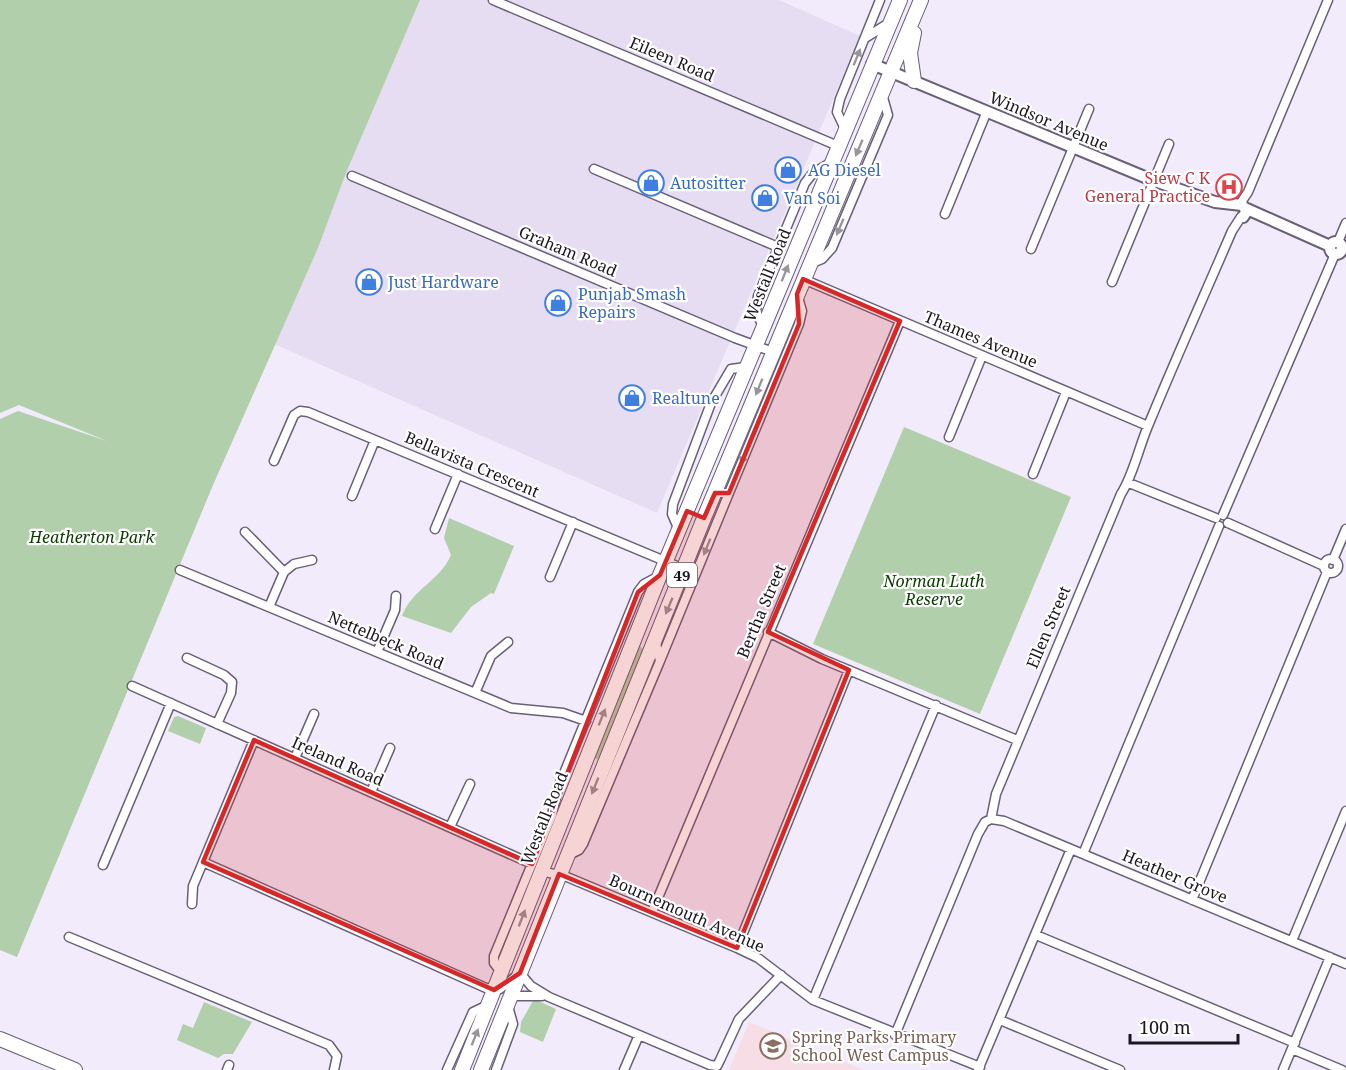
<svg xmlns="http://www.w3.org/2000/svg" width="1346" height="1070" font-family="'Noto Serif',serif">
<rect width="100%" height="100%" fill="#f2ebfc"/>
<path fill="#e6ddf2" d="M420,0H779L860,36L657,513L274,344L318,248L346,173Z"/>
<path fill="#f7dde5" d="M749,1022L864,1070H729Z"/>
<path fill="#b2cfab" d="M0,0H420L346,173L318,248L213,485L17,957L0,950V419L18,411L107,441L19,405L0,413Z
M904,427L1071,497L980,714L813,644Z
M449,518L514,546L494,594L491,593L471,607L451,633L402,616C412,589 440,581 451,555L444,538Z
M638,644L644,650L599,760L592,757Z
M178,716L206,728L200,744L168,731L174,717Z
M534,999L556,1009L543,1042L520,1032L521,1022Z
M204,1002L252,1022L233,1054H224L218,1058L177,1040L183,1024L193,1028Z"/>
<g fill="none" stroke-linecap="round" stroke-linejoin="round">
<g stroke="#695f77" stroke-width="11">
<path id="minor" d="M493,0L838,146
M865,38L889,23
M845,129L837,112L840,99L880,0
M594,169L778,247
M352,176L735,338L773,352
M1240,204L1248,192L1328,0
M945,214L987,111
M1338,242L1346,223
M1031,249L1089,109
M810,264L822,259L832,248L888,115L882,94
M803,279L1148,426
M1112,282L1169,144
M763,327L756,311L758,296L805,183L813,173L832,162
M949,437L982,356
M274,461L294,415L300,411L308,412L684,569
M1033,474L1066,392
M1129,483L1216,518
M715,493H729L799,324L802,311L797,294
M352,496L375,440
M1223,515L1335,254
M1228,523L1324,566
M435,529L458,474
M679,530L672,514L673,504L711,403L731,369L746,367
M245,532L284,572L269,607
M1324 566a7 7 0 1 1 14 0a7 7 0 1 1-14 0Z
M1333,560L1346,529
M180,570L511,708L563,713L586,721
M284,572L294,564L312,560
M550,577L573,522
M768,632L822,659L1017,740
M377,652L395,610L396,596
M187,658L224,675L232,682L231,693L217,724
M660,661L729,493
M132,686L532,864
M475,693L491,656L508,642
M295,758L314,714
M371,792L390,748
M991,819L996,794L1121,494C1133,476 1139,447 1148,426C1175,360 1204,296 1232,231L1241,217
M991,819L1004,821L1346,964
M450,827L470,784
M1083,854L1219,526
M567,856L579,850L583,844L660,661L655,639
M203,862L486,988L500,989L520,973L531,986L549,997L710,1065L717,1066L720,1060L739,1019L781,975
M103,865L171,703
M541,871L567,877L737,948L758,958L813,1000L980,1067
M1192,900L1327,572
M192,904L193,886L254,740
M652,912L900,321
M1036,935L1295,1043
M69,937L329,1045L337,1056L334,1070
M1292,941L1346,811
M737,948L849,670
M501,972L494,963V956L552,815L558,788L638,592L644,584L659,576
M511,996H542
M813,1000L936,705
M1000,1020L1120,1070
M895,1035L978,834L985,822L991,819
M1292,1049L1342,1070
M227,1070L229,1065
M447,1070L473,1012L488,1005
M496,1070L513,1024L508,1006
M624,1070L639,1035
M978,1070L1071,849
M1283,1070L1330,957"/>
</g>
<g stroke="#695f77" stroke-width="14">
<path id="tertiary" d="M872,64L1152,180L1215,202L1242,205L1247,211L1243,217
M1247,209L1330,246
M1330 248a6 6 0 1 1 12 0a6 6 0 1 1-12 0Z"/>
</g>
<g stroke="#695f77" stroke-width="16">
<path id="primary" d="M914,81L910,53L914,33
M0,1039L75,1070
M462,1070L660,575L900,0
M481,1070L704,518L921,0"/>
</g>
<use href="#minor" stroke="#fff" stroke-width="8"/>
<use href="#tertiary" stroke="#fff" stroke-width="10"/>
<use href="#primary" stroke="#fff" stroke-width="14"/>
</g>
<defs><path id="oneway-solid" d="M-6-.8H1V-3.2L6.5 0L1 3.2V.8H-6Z" transform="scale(1.5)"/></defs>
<g fill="#98969b">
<use href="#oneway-solid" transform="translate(857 57) rotate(-68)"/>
<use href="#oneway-solid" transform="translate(859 148) rotate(113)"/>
<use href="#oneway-solid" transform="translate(840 227) rotate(113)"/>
<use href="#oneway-solid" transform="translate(785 273) rotate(-68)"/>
<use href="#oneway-solid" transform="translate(759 387) rotate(112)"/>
<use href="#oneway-solid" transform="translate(744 456) rotate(113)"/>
<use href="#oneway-solid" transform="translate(707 547) rotate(112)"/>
<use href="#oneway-solid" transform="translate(669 606) rotate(113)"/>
<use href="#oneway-solid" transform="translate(602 717) rotate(-68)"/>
<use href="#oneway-solid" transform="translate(595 786) rotate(112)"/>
<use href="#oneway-solid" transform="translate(522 918) rotate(-69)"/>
<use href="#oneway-solid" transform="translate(475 1037) rotate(-68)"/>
</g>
<path fill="#d62828" fill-opacity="0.2" stroke="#d62828" stroke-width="4.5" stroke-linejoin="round" d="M803,279L900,321L768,632L849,670L737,948L559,874L520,973L494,990L203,862L254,740L532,864L638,592L660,575L687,511L704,518L715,493H729L799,324L797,294Z"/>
<defs>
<g id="shop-ring" transform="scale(1.35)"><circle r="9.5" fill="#fff" stroke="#3f7fe0" stroke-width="1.5"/><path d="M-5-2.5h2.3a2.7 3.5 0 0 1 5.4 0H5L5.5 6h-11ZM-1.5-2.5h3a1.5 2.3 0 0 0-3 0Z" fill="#3f7fe0"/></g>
<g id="hospital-ring" transform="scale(1.35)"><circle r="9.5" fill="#fff" stroke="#e0444e" stroke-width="1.5"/><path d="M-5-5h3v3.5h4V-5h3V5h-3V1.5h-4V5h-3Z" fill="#e0444e"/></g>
<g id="school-ring" transform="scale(1.35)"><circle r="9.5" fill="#fff" stroke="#8d6e63" stroke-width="1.5"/><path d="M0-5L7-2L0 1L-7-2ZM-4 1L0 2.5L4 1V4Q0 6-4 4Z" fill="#8d6e63"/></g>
</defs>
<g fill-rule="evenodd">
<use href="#shop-ring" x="788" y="170"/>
<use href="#shop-ring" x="651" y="183"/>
<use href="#hospital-ring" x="1229" y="187"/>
<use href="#shop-ring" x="765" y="198"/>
<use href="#shop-ring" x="369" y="282"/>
<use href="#shop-ring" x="558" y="303"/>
<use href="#shop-ring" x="632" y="398"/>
<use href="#school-ring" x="773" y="1046"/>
</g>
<g text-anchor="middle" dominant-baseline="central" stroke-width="4.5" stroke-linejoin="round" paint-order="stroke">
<rect fill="#fff" stroke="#5f5c63" stroke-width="1.5" x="667" y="563" width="30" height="24" rx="4.5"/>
<g font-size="15" font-weight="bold" fill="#1a1620">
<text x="682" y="575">49</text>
</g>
<g font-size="16" fill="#1a1620" stroke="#fff">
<text transform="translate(672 59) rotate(23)">Eileen Road</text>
<text transform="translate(1049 121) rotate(23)">Windsor Avenue</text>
<text transform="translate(568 251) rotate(23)">Graham Road</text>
<text transform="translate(767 275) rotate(-68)">Westall Road</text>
<text transform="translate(981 339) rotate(23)">Thames Avenue</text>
<text transform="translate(472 464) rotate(23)">Bellavista Crescent</text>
<text transform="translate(761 611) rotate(-67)">Bertha Street</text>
<text transform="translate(1048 627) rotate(-67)">Ellen Street</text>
<text transform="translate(386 640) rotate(23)">Nettelbeck Road</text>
<text transform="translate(338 761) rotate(24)">Ireland Road</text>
<text transform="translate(544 818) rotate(-68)">Westall Road</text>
<text transform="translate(1175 876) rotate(23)">Heather Grove</text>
<text transform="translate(687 913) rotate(24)">Bournemouth Avenue</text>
</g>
<g font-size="16" fill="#366cbe" stroke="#fff" text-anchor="start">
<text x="808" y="170">AG Diesel</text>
<text x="670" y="183">Autositter</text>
<text x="784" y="198">Van Soi</text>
<text x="388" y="282">Just Hardware</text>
<text x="578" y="294">Punjab Smash<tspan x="578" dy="18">Repairs</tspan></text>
<text x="652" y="398">Realtune</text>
</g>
<g font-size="16" fill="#be3a42" stroke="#fff" text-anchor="end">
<text x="1210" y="178">Siew C K<tspan x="1210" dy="18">General Practice</tspan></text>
</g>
<g font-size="16" font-style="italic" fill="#0b3c00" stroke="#fff">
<text x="92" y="537">Heatherton Park</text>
<text x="934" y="581">Norman Luth<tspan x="934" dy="18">Reserve</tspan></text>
</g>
<g font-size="16" fill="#785e54" stroke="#fff" text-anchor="start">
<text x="792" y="1037">Spring Parks Primary<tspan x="792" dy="18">School West Campus</tspan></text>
</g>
</g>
<path d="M1130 1034v9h108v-9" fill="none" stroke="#1a1620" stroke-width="3"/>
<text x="1139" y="1034" font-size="18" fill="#1a1620" stroke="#ffffff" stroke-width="4.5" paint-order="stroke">100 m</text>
</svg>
